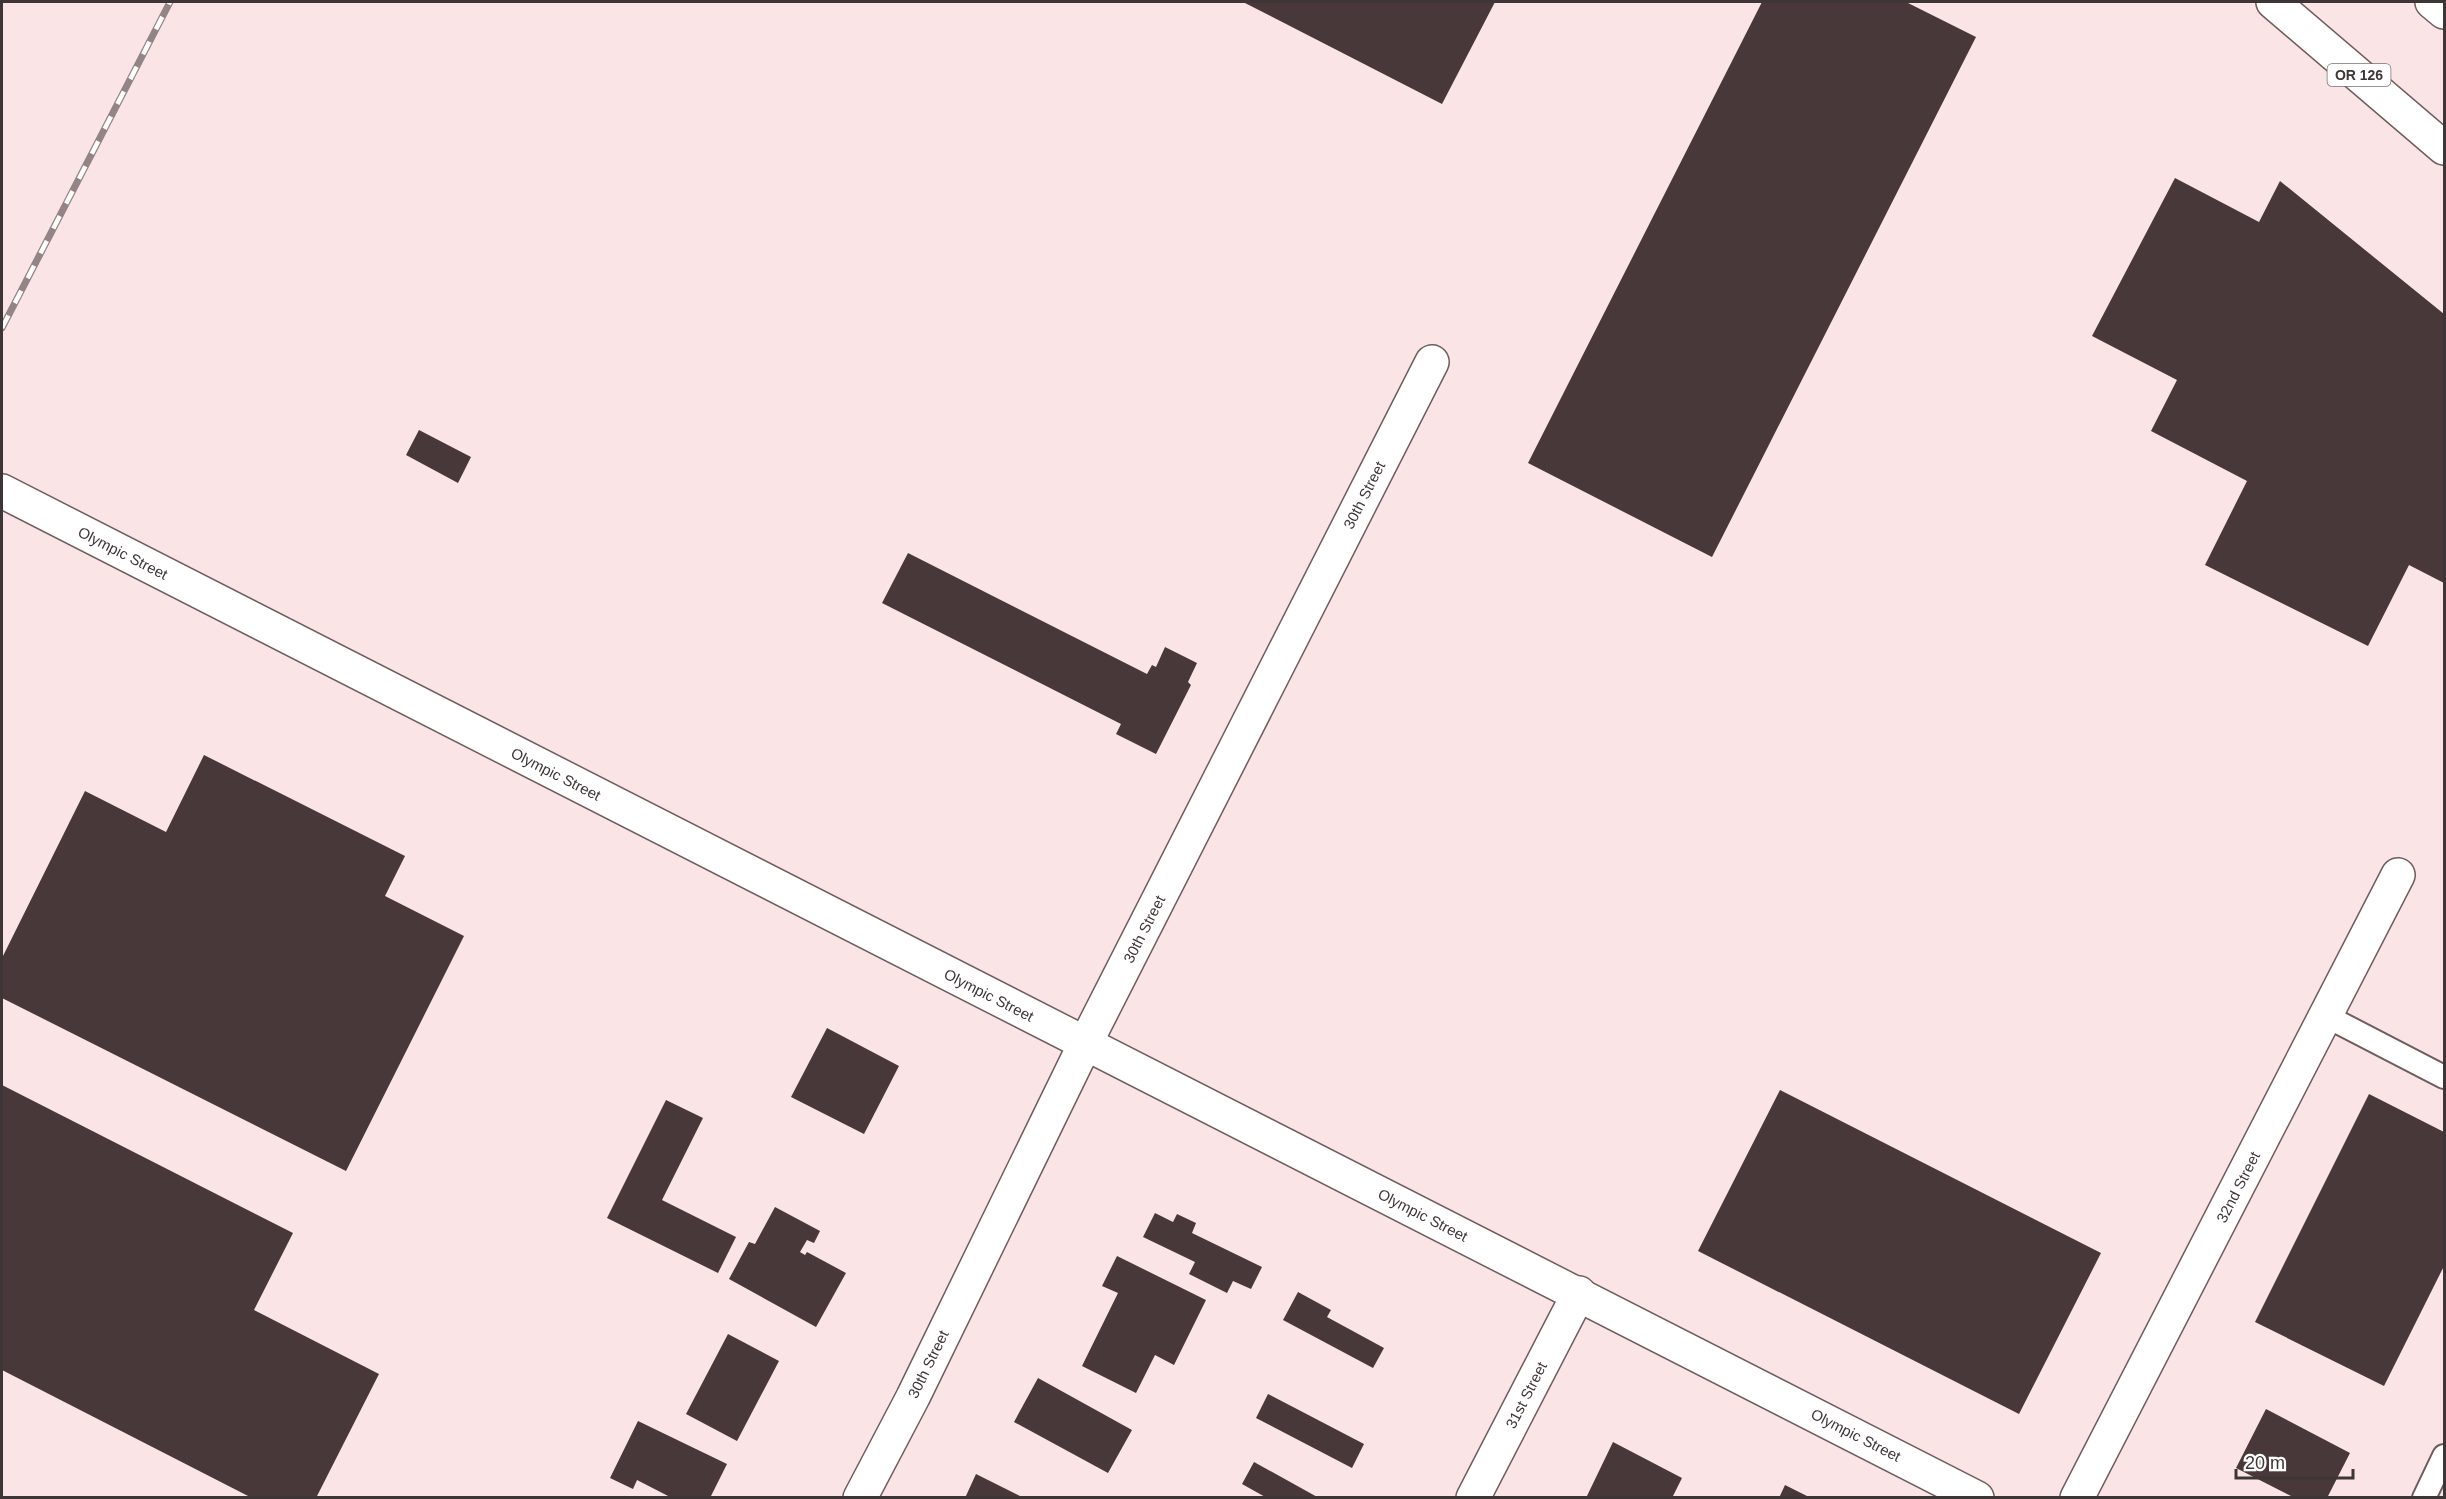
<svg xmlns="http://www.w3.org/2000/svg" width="2446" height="1499" font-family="Helvetica,sans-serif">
<rect width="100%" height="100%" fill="#fae4e5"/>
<path fill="#493839" d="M1243,2H1495L1442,104Z
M1762,2H1906L1976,37L1712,557L1528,463Z
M2175,178L2259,222L2280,181L2444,314V583L2409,565L2368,646L2205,565L2247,481L2151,431L2177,380L2092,336Z
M419,430L471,457L458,483L406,455Z
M908,553L1147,674L1152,665L1156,667L1165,647L1197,663L1188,682L1191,685L1156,754L1116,734L1121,724L882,603Z
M204,755L405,856L385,896L464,936L346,1171L2,998V958L85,791L166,832Z
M827,1028L899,1066L864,1134L791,1097Z
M2,1085L293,1233L254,1310L379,1374L316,1498H252L2,1370Z
M1780,1090L2101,1253L2019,1414L1698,1251Z
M2369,1094L2444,1132V1266L2384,1386L2255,1322Z
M666,1100L703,1118L662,1200L736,1237L718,1273L607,1218Z
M775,1207L820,1231L814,1243L807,1240L800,1252L805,1255L807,1252L846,1273L816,1327L729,1279L749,1242L755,1244Z
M1155,1213L1173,1222L1177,1214L1196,1223L1192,1233L1262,1267L1251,1289L1233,1281L1227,1293L1189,1274L1195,1262L1143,1237Z
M1117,1256L1206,1300L1174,1365L1155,1355L1136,1393L1082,1366L1118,1293L1102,1286Z
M1298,1292L1331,1310L1327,1317L1384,1348L1373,1368L1283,1320Z
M728,1334L779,1361L737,1441L686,1414Z
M1038,1378L1132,1430L1108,1473L1014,1422Z
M1268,1394L1364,1444L1352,1468L1256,1418Z
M2266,1409L2350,1453L2327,1498H2295L2236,1468Z
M638,1421L727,1464L710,1498H672L637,1480L633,1489L610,1478Z
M1613,1442L1682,1478L1672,1498H1586Z
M1254,1462L1319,1498H1267L1242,1484Z
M976,1474L1024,1498H965Z
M1785,1485L1811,1498H1779Z"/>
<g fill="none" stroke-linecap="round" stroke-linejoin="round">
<g stroke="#6f5c5d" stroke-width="26">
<path id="lane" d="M2326,1016L2444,1077
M2424,1498L2444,1456"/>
</g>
<g stroke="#6f5c5d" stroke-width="36">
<path id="street" d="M860,1498L913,1397L1085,1044L1432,362
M1473,1498L1579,1293
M2077,1498L2398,875"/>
</g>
<g stroke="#6f5c5d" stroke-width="36">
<path id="secondary" d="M2,491L1977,1498"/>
</g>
<g stroke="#6f5c5d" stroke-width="36">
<path id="highway" d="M2273,2L2444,148
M2432,2L2444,12"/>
</g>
<use href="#lane" stroke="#fff" stroke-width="22"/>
<use href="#street" stroke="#fff" stroke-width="33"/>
<use href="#secondary" stroke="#fff" stroke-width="33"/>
<use href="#highway" stroke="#fff" stroke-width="33"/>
<g stroke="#938485" stroke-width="7">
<path id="rail" d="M2,328L170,2"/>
</g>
<use href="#rail" stroke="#fff" stroke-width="4.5" stroke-dasharray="14" stroke-linecap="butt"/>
</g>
<g text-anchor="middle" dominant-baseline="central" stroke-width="6" stroke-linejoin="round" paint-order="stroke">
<rect fill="#fff" stroke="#787272" stroke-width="1.5" x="2327.5" y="64" width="63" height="22" rx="4.5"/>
<g font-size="14" font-weight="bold" fill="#3e3536">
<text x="2359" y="75">OR 126</text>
</g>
<g font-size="15" fill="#3e3536" stroke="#fff">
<text transform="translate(1364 495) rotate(-63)">30th Street</text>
<text transform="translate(123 553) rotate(27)">Olympic Street</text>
<text transform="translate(556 774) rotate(27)">Olympic Street</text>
<text transform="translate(1144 929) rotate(-63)">30th Street</text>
<text transform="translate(989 995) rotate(27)">Olympic Street</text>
<text transform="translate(2238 1187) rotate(-63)">32nd Street</text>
<text transform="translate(1423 1215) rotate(27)">Olympic Street</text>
<text transform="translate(928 1364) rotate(-64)">30th Street</text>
<text transform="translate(1526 1395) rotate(-63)">31st Street</text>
<text transform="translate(1856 1435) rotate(27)">Olympic Street</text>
</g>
</g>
<rect width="2446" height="1499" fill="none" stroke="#3e3536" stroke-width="6"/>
<path d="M2236 1469v9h117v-9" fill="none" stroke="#3e3536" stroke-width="3"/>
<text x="2245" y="1469" font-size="18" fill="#3e3536" stroke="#ffffff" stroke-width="4.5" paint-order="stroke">20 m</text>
</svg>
